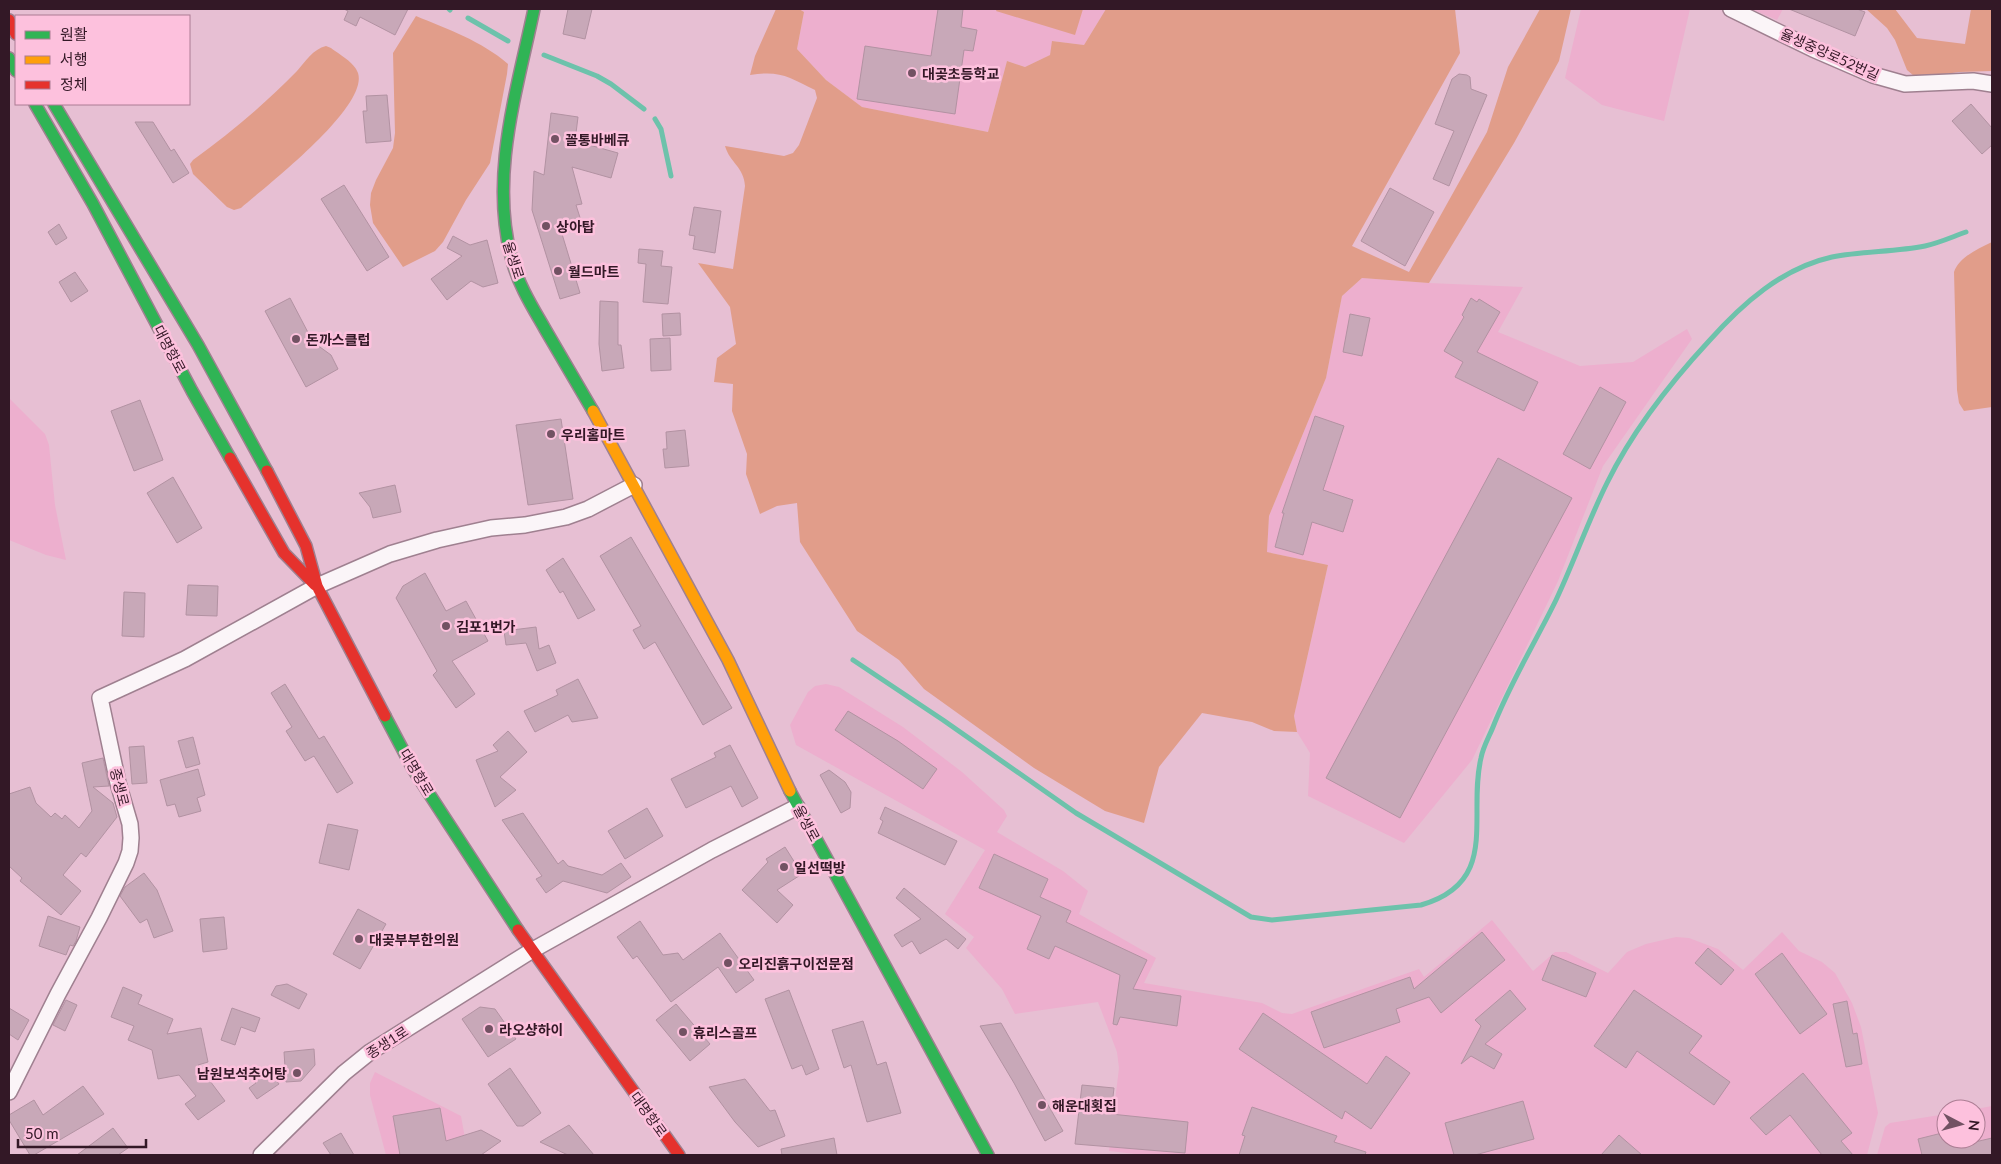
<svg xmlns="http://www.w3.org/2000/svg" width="2001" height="1164" font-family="Lato,'Noto Sans KR',sans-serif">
<rect width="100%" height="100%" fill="#e7bfd3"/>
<path fill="#edafce" d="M799,9H1106L1084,45L1053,41L1050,55L1025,67L1007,61L988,132L862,107L826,80L797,49L804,12Z
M1581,9H1690L1664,121L1602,105L1565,78Z
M1751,9H1783L1777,20Z
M1362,278L1429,283L1523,287L1498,332L1580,366L1633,362L1687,329L1692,339L1603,466L1558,581L1472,760L1404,843L1308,796L1310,753L1297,732L1294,716L1328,565L1267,552L1269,516L1326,378L1342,296Z
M9,398L45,434L49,445L55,505L66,560L46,555L9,540Z
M826,684L839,687L903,727L962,772L1004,810L1007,816L997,832L1063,871L1088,891L1079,914L1156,958L1144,983L1262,1003L1282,1013L1292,1014L1419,969L1424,977L1492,920L1533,971L1555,952H1566L1608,973L1627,952L1646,944L1676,937L1689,938L1718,949L1743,970L1782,932L1799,951L1822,962L1835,973L1852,1003L1861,1027L1878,1113L1867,1155H1144L1109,1151L1119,1068L1117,1052L1098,1002L1015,1014L1002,989L966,948L974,937L945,914L985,850L796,745L790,725L808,692L815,686Z
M375,1072L461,1116L468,1155H386L370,1095V1083Z
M1992,1106V1155H1877L1885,1127L1890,1123L1946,1114V1139H1976V1109Z"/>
<path fill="#e19d8a" d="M776,9H799L804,12L797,49L826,80L862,107L988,132L1007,61L1025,67L1050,55L1052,41L1084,45L1106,9H1455L1460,53L1352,246L1409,272L1487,132L1508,67L1540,9H1571L1559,61L1514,143L1429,283L1362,278L1342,296L1326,378L1269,516L1267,552L1328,565L1294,716L1297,732L1274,731L1252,722L1202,713L1159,767L1144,823L1105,811L1034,768L924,689L899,660L857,631L800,542L797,503L777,506L760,514L746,474L747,454L732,411L733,384L714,382L717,358L736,344L730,307L698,263L733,269L745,186C744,167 730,163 725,146L784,156L793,153L799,145L817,98L815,90C789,77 780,70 750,75L755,56Z
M997,9H1083L1075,35L996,11Z
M1866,9H1895L1917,38L1965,44L1971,9H1992V71L1959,72L1925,77L1914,76L1907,70L1895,40L1887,28Z
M416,16C447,29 482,41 508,64L507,74L490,163L466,200L443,242L435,251L403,267L373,223L370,205L371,193L376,180L393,148L395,133L393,53Z
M326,46L331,48C339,54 355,63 358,73C369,107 265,187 241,208L234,210L227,207L193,174L190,164L193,160C230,133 265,104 297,71C305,62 313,49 326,46Z
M1992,242V407L1964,411L1959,403L1957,390L1954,272C1959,257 1978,249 1992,242Z"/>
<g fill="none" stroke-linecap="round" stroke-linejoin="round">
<path stroke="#6dc2ab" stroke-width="5" d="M449,9L450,10
M468,18L508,41
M544,55L597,76L611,84L644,109
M655,119L661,129L671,176
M853,660L943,720L1076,813L1251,917L1272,920L1421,905C1501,882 1467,816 1481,758C1483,747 1489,737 1493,727C1510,683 1535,643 1556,600C1574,562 1588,521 1607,483C1632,432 1670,383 1709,341C1742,304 1782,268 1832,257C1862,251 1895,252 1925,246C1939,243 1952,237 1966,232"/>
</g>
<path fill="#c8a8b8" stroke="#b292a2" d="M344,9H408L395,35L360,17L356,26L344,20L348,11Z
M568,9H592L585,39L563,34Z
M938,9H963L961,27L977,30L973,51L964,50L955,114L857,99L865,46L931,56Z
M1789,9H1857L1865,12L1855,36Z
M1459,74L1467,75L1470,77L1471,89L1487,95L1449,186L1433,179L1454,131L1435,124L1452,79Z
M387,95L391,141L366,143L363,111H367L366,96Z
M1971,104L1992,128V145L1982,154L1952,121Z
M551,113L578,117L575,141L618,153L611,178L572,167L582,204L576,205L583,227L562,234L580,293L560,299L532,210L534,171L544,175Z
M135,122H153L171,151L174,149L189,173L173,183Z
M344,185L389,257L367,271L321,199Z
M1390,188L1434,212L1405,266L1361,241Z
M694,207L721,211L715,253L693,249L695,236L689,235Z
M59,224L67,238L56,245L48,232Z
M453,236L470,245L487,240L498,283L483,287L471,281L447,300L431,279L462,256L447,248Z
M639,249L663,251L661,266L672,267L668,304L643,302L646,264L638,263Z
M75,272L88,291L71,302L59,282Z
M290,298L313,342L331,355L338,369L306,387L265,311Z
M1471,298L1477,302L1479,299L1500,312L1477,352L1538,382L1524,411L1455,377L1463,362L1444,351L1464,317L1462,315Z
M600,301L618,302V345H621L624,368L602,371L599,344Z
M680,313L681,335L663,336L662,314Z
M1350,314L1370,318L1362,356L1343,352Z
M670,338L671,370L651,371L650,339Z
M1600,387L1626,402L1590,469L1563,454Z
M140,400L163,460L134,471L111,411Z
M1315,416L1344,426L1323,490L1353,500L1343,532L1312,522L1303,555L1275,547L1284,513H1282Z
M561,419L573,499L528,505L516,425Z
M685,430L689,466L665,468L663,449H667L666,432Z
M1498,458L1572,498L1400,818L1326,778Z
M173,477L202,528L177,543L147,493Z
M395,485L401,512L373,518L370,507L359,493Z
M631,537L732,708L703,725L655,642L644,649L633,630L641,626L600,556Z
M563,558L595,610L578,619L563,591L560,593L546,570Z
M425,573L446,611L466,601L488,641L452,661L475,694L456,708L433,675L437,671L396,598L403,586Z
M188,585L218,586L217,616L186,615Z
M124,592L145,593L144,637L122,636Z
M536,627L539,649L549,645L556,663L537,671L526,643L506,645L504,631Z
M578,679L598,718L572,722L568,715L535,732L524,711L558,695L556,690Z
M285,684L319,739L324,736L353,783L337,793L314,756L305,761L286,731L292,727L271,693Z
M848,711L898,741L937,769L923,789L835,730Z
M508,731L527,752L500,777L516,790L495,807L476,760L498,751L493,745Z
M193,737L200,764L186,768L178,741Z
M730,745L758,798L742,807L731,786L686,808L671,779L716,757L714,753Z
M144,746L147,783L132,784L129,747Z
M103,758L109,786L93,787L113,803L117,817L86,857L81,853L63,875L81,891L61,915L20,881L22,878L9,866V794L30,787L36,803L51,817L55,813L62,819L65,815L79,828L92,811L82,763Z
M198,769L205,795L197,798L201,811L179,817L175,804L167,806L160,780Z
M829,770L845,782L851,792L850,808L841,813L820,775Z
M885,807L957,841L945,865L878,833L883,821L880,819Z
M647,808L663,836L625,859L608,831Z
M523,813L558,864L563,860L568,866L602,875L621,863L631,877L607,893L563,881L546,893L536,879L542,876L502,820Z
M328,824L358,830L349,870L319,863Z
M785,847L802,874L777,890L793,905L777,923L742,890L768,862L766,859Z
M994,854L1048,879L1040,897L1071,911L1066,922L1147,960L1133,989L1181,996L1177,1026L1120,1017L1117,1025L1113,1024L1120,975L1055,946L1049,959L1027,949L1041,916L979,888Z
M144,873L157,890L173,931L154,938L147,919L140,923L120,896L125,887Z
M904,888L966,939L958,949L946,939L920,954L912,941L902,947L894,935L921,919L896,898Z
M358,909L386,924L360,969L333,954Z
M48,916L80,927L76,941L73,946L70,945L66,955L39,946Z
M224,917L227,949L203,952L200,919Z
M640,921L663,955L678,953L683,960L720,933L754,980L736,993L718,967L671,1002L637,956L633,959L617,937Z
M1482,932L1505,960L1441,1013L1429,997L1396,1009L1400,1022L1324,1048L1311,1012L1410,977L1414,989Z
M1708,948L1734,970L1721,985L1695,963Z
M1782,953L1827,1014L1800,1034L1755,974Z
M1552,955L1596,973L1586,997L1542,980Z
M287,984L307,994L299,1009L271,995L276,986Z
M123,987L142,995L138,1004L173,1019L167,1034L201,1028L208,1062L198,1065L225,1101L198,1120L185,1104L196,1096L179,1075L158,1079L152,1050L128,1040L134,1026L111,1017Z
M789,990L819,1069L806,1075L802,1065L792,1069L765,999Z
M1510,990L1526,1009L1485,1044L1502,1054L1494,1069L1471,1056L1461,1064L1481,1026L1475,1020Z
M1634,990L1702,1036L1689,1053L1730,1082L1714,1105L1637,1051L1626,1068L1594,1046Z
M66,1000L77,1005L65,1031L53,1025Z
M1847,1001L1853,1034L1857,1033L1862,1064L1846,1067L1833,1004Z
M676,1004L710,1044L690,1061L656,1020Z
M480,1007L495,1009L516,1039L488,1057L462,1019Z
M9,1008L29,1020L18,1040L9,1034Z
M232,1008L260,1018L255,1032L241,1027L235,1045L221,1040Z
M1263,1013L1367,1084L1386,1056L1410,1073L1371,1129L1345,1111L1342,1119L1239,1049Z
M863,1021L877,1065L886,1062L901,1113L867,1122L851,1065L844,1068L832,1030Z
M1001,1023L1063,1131L1045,1141L1014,1083L980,1026Z
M314,1049L315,1065L301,1081L286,1082L284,1052Z
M510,1068L541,1113L523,1126H517L488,1084Z
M268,1069L279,1084L257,1099L249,1088L256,1083L253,1080Z
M1803,1073L1852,1133L1841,1141L1853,1155H1822L1790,1115L1766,1135L1750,1118Z
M745,1079L770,1111L775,1110L785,1136L758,1147L735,1122L709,1087Z
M1082,1085L1114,1088L1111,1114L1188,1122L1185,1153L1075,1144Z
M83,1086L104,1114L34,1155H30L9,1120V1115L34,1100L43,1115Z
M1523,1101L1534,1139L1475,1155H1454L1445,1123Z
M1252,1107L1337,1136L1334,1142L1366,1152L1365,1155H1239L1245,1136L1242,1135Z
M440,1108L446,1141L481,1130L501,1141L481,1155H400L393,1116Z
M569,1125L594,1155H568L540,1142Z
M113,1128L128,1148L118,1155H77Z
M1946,1132V1139H1956L1958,1146L1992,1138V1155H1922L1918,1139Z
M341,1133L354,1155H331L323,1143Z
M1619,1135L1642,1155H1601Z
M834,1138L837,1155H782L781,1149Z"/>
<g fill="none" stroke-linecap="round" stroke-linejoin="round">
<g stroke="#9f8090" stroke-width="18">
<path id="street" d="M1731,9L1813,49L1873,75L1905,84L1973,81L1992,84
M9,1092L58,994L99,918L126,863L130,851L131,838L130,824L118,783L100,698L185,659L317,586L390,554L437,540L491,528L525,525L566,517L588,509L634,485
M261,1155L344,1073L370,1052L531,951L712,850L797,807"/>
</g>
<g stroke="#9f8090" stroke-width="14">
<path id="fast" d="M534,9C517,91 489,177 512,260C518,284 533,308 545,329C561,356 577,384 593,411
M9,58L16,71
M35,104L93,204L192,391L230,458
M54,104L198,345L267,471
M385,716L413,769L518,930
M790,791L988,1155"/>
</g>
<g stroke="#9f8090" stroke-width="14">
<path id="slow" d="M593,411L728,660L790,791"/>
</g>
<g stroke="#9f8090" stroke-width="14">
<path id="jam" d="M9,20L16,34
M230,458L284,553L315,585
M267,471L306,546L317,586L385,716
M518,930L679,1155"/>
</g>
<use href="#street" stroke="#fbf5f8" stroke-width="15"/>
<use href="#fast" stroke="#30b455" stroke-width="11"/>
<use href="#slow" stroke="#ff9f0a" stroke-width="11"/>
<use href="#jam" stroke="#e5322d" stroke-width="11"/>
</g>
<g fill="#725263" stroke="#fdc1dd" stroke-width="2">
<circle cx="912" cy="73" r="5"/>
<circle cx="555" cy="139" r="5"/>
<circle cx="546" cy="226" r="5"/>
<circle cx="558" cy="271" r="5"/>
<circle cx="296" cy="339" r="5"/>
<circle cx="551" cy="434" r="5"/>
<circle cx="446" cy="626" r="5"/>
<circle cx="784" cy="867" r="5"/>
<circle cx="359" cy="939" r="5"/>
<circle cx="728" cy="963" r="5"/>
<circle cx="489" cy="1029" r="5"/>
<circle cx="683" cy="1032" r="5"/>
<circle cx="297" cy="1073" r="5"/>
<circle cx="1042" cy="1105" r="5"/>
</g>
<g text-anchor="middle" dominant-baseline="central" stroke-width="5" stroke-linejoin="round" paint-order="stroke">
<g font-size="14" fill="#331826" stroke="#fdc1dd">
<text transform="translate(1830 54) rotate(24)">율생중앙로52번길</text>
<text transform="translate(514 260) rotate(72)">율생로</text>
<text transform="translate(170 349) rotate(62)">대명항로</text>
<text transform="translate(417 772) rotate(59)">대명항로</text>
<text transform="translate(120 787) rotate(76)">종생로</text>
<text transform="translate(807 823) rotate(62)">율생로</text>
<text transform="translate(387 1042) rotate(-33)">종생1로</text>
<text transform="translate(649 1114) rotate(54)">대명항로</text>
</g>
<g font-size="14" font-weight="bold" fill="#331826" stroke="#fdc1dd" text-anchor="start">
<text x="922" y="73">대곶초등학교</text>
<text x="565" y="139">꼴통바베큐</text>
<text x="556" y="226">상아탑</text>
<text x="568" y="271">월드마트</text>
<text x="306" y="339">돈까스클럽</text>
<text x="561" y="434">우리홈마트</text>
<text x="456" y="626">김포1번가</text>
<text x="794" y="867">일선떡방</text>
<text x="369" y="939">대곶부부한의원</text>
<text x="738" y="963">오리진흙구이전문점</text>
<text x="499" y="1029">라오샹하이</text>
<text x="693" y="1032">휴리스골프</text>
<text x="287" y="1073" text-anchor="end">남원보석추어탕</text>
<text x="1052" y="1105">해운대횟집</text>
</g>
</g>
<rect width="2001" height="1164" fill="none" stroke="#331826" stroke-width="20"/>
<rect x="15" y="15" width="175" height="90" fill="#fdc1dd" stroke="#ac7d94"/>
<rect x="25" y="31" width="25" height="8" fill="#30b455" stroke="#ac7d94"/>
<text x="60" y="40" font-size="15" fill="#331826">원활</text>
<rect x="25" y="56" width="25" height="8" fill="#ff9f0a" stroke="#ac7d94"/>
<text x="60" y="65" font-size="15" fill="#331826">서행</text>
<rect x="25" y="81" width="25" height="8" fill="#e5322d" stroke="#ac7d94"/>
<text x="60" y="90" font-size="15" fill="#331826">정체</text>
<g transform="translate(1961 1124) rotate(96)"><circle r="24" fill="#fdc1dd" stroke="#ac7d94"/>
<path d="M0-4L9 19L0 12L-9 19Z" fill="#725263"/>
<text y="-8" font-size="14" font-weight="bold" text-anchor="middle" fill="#331826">N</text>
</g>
<path d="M18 1139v8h128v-8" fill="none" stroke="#331826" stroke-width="2.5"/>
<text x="25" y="1139" font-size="15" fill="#331826" stroke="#fdc1dd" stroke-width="4" paint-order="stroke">50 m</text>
</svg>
